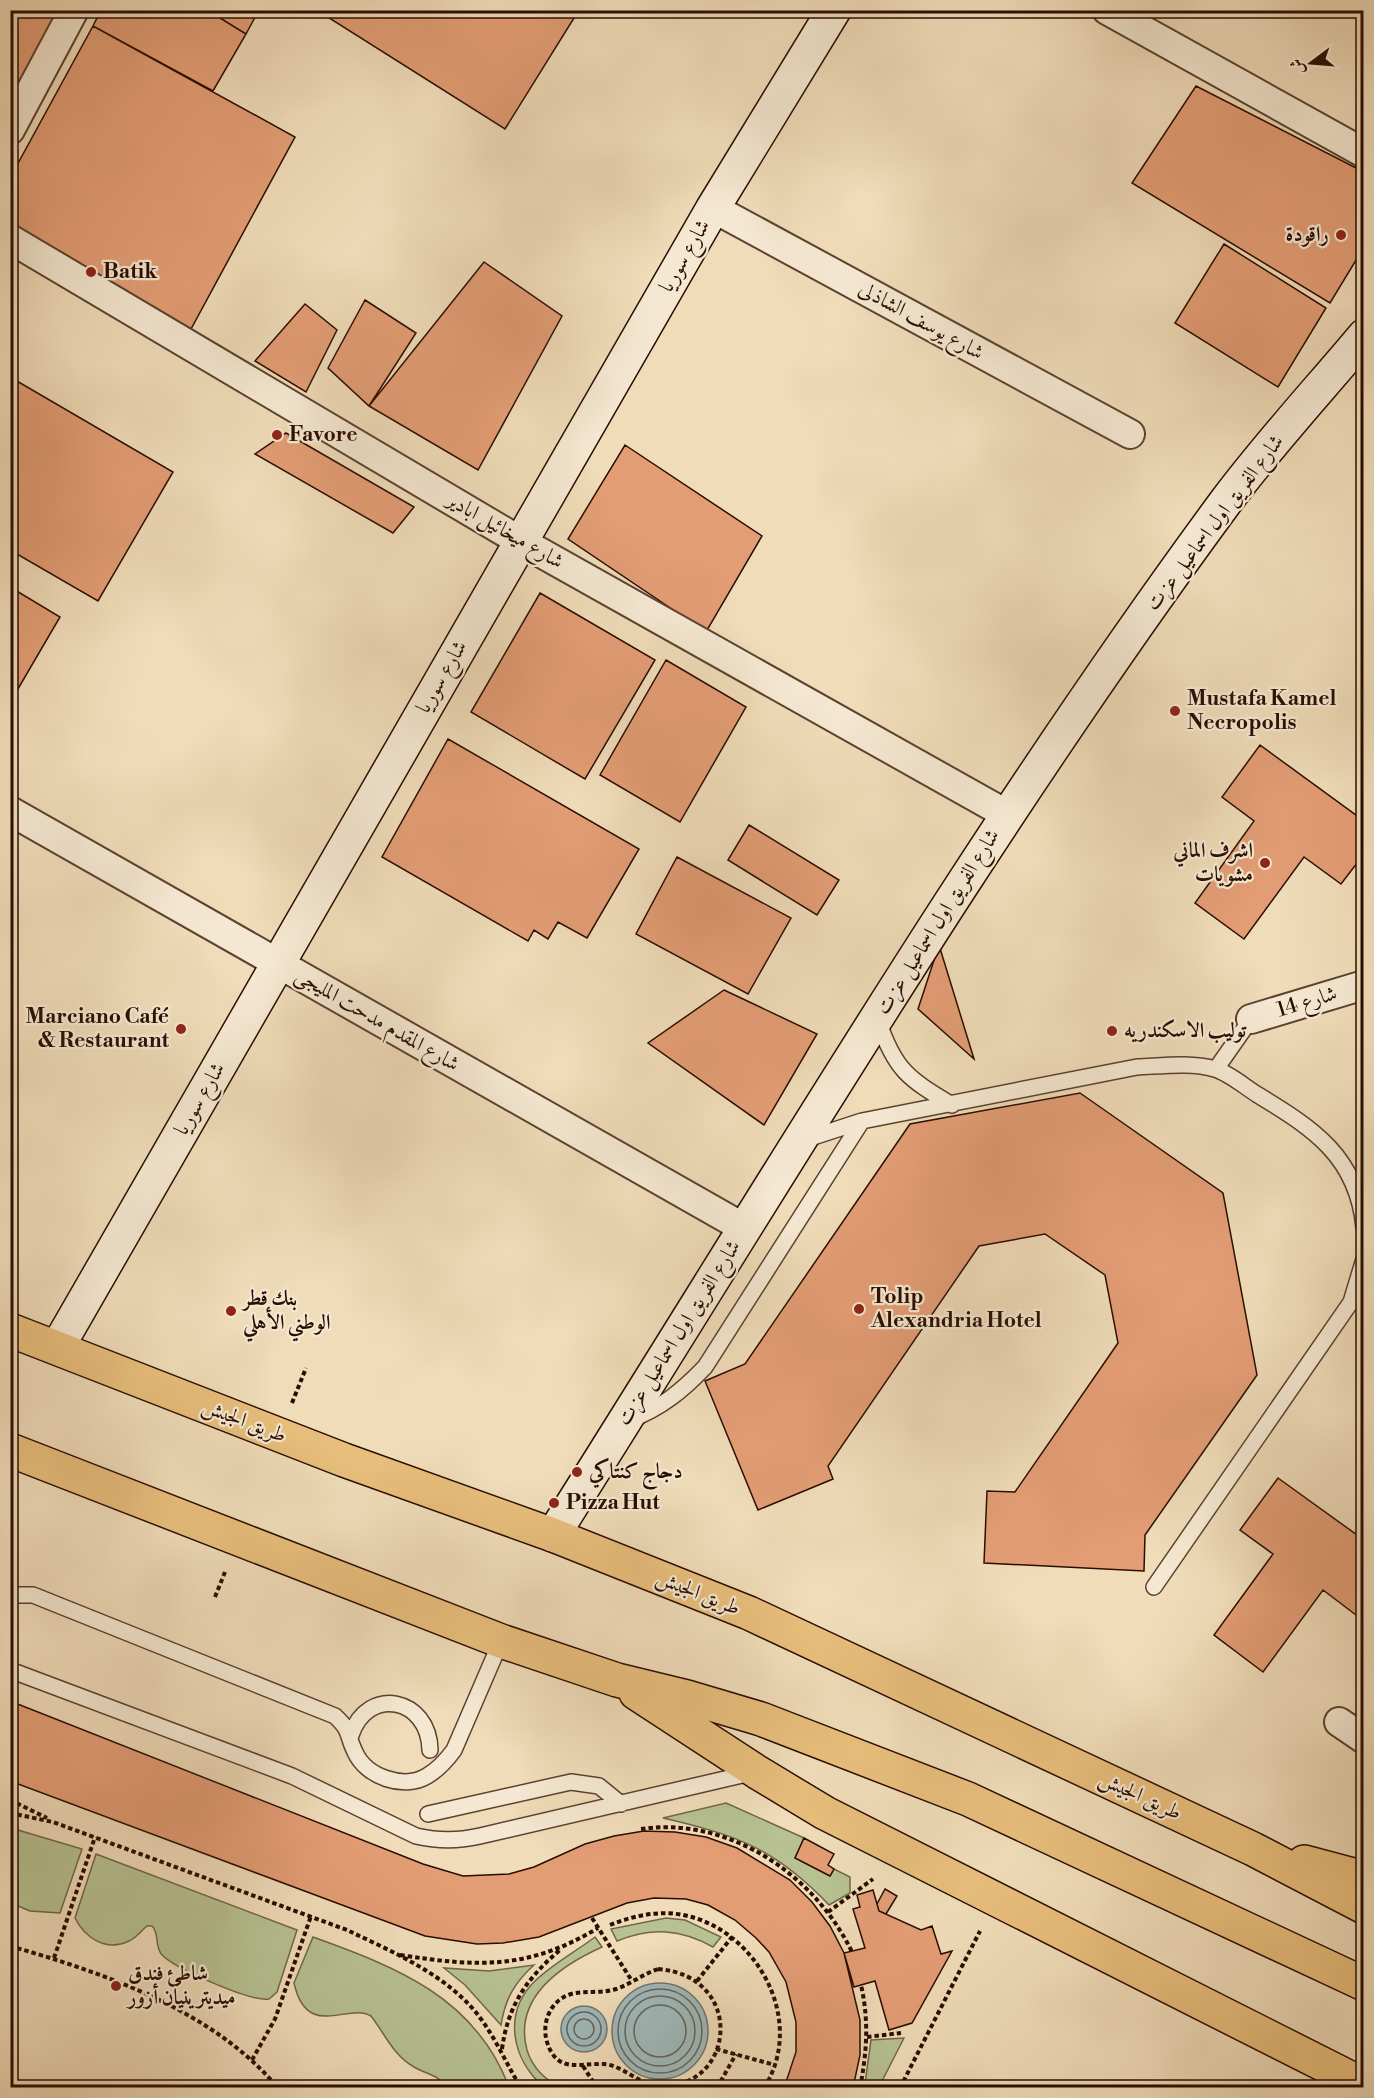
<svg xmlns="http://www.w3.org/2000/svg" width="1374" height="2098" font-family="'Libre Bodoni',Amiri,serif">
<rect width="100%" height="100%" fill="#f0dcb9"/>
<filter id="stains"><feTurbulence type="fractalNoise" baseFrequency=".00333" numOctaves="4"/><feColorMatrix values="0 0 0 0 .2 0 0 0 0 .09 0 0 0 0 .02 0 0 0 .5 -.17"/></filter>
<radialGradient id="worn" r=".72"><stop offset=".6" stop-color="#630" stop-opacity="0"/><stop offset="1" stop-color="#630" stop-opacity=".3"/></radialGradient>
<path fill="#b7c191" stroke="#706749" stroke-width="1.5" d="M726,1803L804,1838L795,1858L830,1876L834,1869L850,1877V1893L829,1905C776,1849 737,1835 663,1818Z
M11,1828L82,1849L60,1913L30,1911L11,1903Z
M96,1854L297,1930L277,1992L269,1999C251,2002 176,1969 162,1955C154,1946 160,1934 152,1926H147C141,1931 136,1938 129,1941C106,1952 85,1938 75,1918Z
M666,1918L685,1920L721,1937L713,1947C681,1929 652,1927 617,1941L611,1929Z
M313,1937C396,1967 475,1997 509,2087H446C439,2075 426,2074 414,2067C393,2055 385,2034 371,2016C348,2002 307,2041 294,1983Z
M595,1937L602,1947C560,1966 513,1998 527,2050C532,2067 545,2080 560,2087H544C512,2060 502,2013 535,1981C553,1964 575,1952 595,1937Z
M534,1965C515,1982 505,1999 501,2025L465,1985L444,1968L489,1971Z
M904,2038L881,2083L865,2084L871,2040Z"/>
<path fill="#9fb9ba" stroke="#707470" stroke-width="1.5" d="M612 2031a48 48 0 1 1 96 0a48 48 0 1 1-96 0Z
M561 2029a23 23 0 1 1 46 0a23 23 0 1 1-46 0Z"/>
<g fill="none" stroke-linecap="round" stroke-linejoin="round">
<path stroke="#64635e" stroke-width="1.5" d="M618 2031a42 42 0 1 1 84 0a42 42 0 1 1-84 0Z
M625 2031a35 35 0 1 1 70 0a35 35 0 1 1-70 0Z
M634 2031a26 26 0 1 1 52 0a26 26 0 1 1-52 0Z
M567 2029a17 17 0 1 1 34 0a17 17 0 1 1-34 0Z
M574 2029a10 10 0 1 1 20 0a10 10 0 1 1-20 0Z"/>
</g>
<path fill="#e39d75" stroke="#290d01" stroke-width="1.5" d="M10,10H64L10,98Z
M101,10H207L246,34L213,91L93,26Z
M207,10H259L246,34Z
M329,10H579L505,129L326,16Z
M93,26L295,137L191,329L10,229V178Z
M1196,86L1364,172V247L1330,303L1132,183Z
M1224,244L1326,308L1278,387L1175,323Z
M484,262L562,316L478,470L369,406Z
M365,300L416,333L369,406L328,368Z
M305,304L337,330L306,392L255,361Z
M10,377L173,472L98,601L10,550Z
M286,433L414,507L393,533L255,454Z
M625,445L762,536L706,632L568,539Z
M10,587L60,617L15,694L10,692Z
M540,593L655,660L585,779L471,712Z
M666,660L746,707L680,822L600,775Z
M448,739L639,849L587,938L558,922L548,939L534,930L528,941L382,857Z
M1260,745L1364,821V854L1341,884L1304,857L1244,939L1195,903L1254,821L1222,797Z
M749,825L839,880L817,915L728,860Z
M677,857L791,918L748,994L636,934Z
M939,945L974,1059L918,1009Z
M724,990L817,1034L764,1125L648,1043Z
M1080,1093L1223,1193L1257,1375L1145,1535L1144,1571L984,1563L987,1491L1015,1492L1118,1343L1105,1275L1045,1234L979,1246L828,1466L833,1479L758,1510L705,1381L745,1364L910,1124Z
M1278,1478L1364,1540V1613L1360,1618L1323,1590L1263,1672L1214,1635L1273,1554L1240,1530Z
M10,1701L423,1864L463,1876L509,1874L534,1867L585,1844L614,1836L644,1831L675,1832L706,1837L737,1848L790,1880L812,1902L830,1926L844,1953L860,2020V2055L853,2088H784L796,2052V2022L786,1982L769,1952L756,1938L735,1920L708,1905L686,1899L654,1898L627,1903L539,1937L503,1943L477,1944L425,1936L10,1781Z
M804,1838L834,1854L828,1865L834,1869L830,1876L795,1858Z
M885,1889L897,1896L886,1914L879,1911L877,1904Z
M873,1890L879,1911L921,1930L932,1926L941,1954L952,1951L912,2023L889,2030L875,1981L854,1987L844,1953L865,1948L853,1909L860,1907L857,1895Z"/>
<g fill="none" stroke-linecap="round" stroke-linejoin="round">
<g stroke="#5b412f" stroke-width="18">
<path id="lane" d="M878,1020C895,1071 909,1079 952,1105
M1216,1069L1251,1019
M807,1139L862,1121L1137,1067C1162,1066 1191,1062 1215,1069C1229,1073 1245,1087 1258,1095C1314,1129 1357,1157 1364,1227
M630,1420C661,1408 682,1391 705,1367L862,1121
M1154,1587L1351,1302L1364,1259
M10,1595H33L335,1716C352,1732 346,1734 355,1752C366,1777 404,1790 427,1776C439,1769 446,1761 454,1750L501,1641
M10,1670L292,1776L416,1836C439,1841 457,1841 480,1836L755,1772
M351,1735C368,1685 429,1698 430,1750
M428,1814L571,1782L599,1786L621,1804"/>
</g>
<g stroke="#5b412f" stroke-width="32">
<path id="street" d="M1107,10L1364,153
M10,130L74,10
M713,208L1130,434
M10,239L520,541L1006,814
M10,811L744,1228
M1251,1019L1364,985
M1339,1722L1364,1739"/>
</g>
<g stroke="#290d01" stroke-width="36">
<path id="secondary" d="M57,1348L713,208L834,10
M553,1535C772,1189 980,835 1224,504C1267,446 1317,392 1364,336"/>
</g>
<g stroke="#290d01" stroke-width="36">
<path id="highway" d="M10,1330L344,1460L553,1535L749,1613L1253,1849L1364,1907
M10,1450L501,1641L617,1680L687,1697L761,1719L968,1799L1364,1984
M636,1693L757,1772L825,1813L1364,2085
M1304,1862L1364,1878"/>
</g>
<path stroke="#290d01" stroke-width="4" stroke-dasharray="4.5 3" stroke-linecap="butt" d="M292,1403L306,1368
M215,1597L225,1572
M10,1800L47,1818
M10,1813L53,1822L347,1930C393,1952 450,1976 481,2019C497,2041 507,2065 521,2088
M641,1829C729,1816 815,1875 852,1952
M828,1912L873,1879
M592,1918L632,1981
M610,1925C633,1916 658,1910 683,1915C757,1929 807,2021 764,2088
M10,1946C104,1973 213,2010 278,2088
M400,1955C478,1967 528,1970 598,1928
M54,1958L95,1837
M658,1969C745,1976 736,2086 663,2086C639,2086 625,2066 604,2064C580,2063 557,2074 547,2042C541,2022 551,2000 571,1994C586,1990 601,1994 616,1989C631,1984 643,1974 658,1969Z
M697,1981L732,1937
M867,2037L901,2033
M502,2049C508,2005 527,1978 560,1950
M716,2049L775,2065
M252,2060L275,2019L311,1916
M583,2066L597,2088
M717,2088L736,2054
M860,2088C867,2052 869,2020 861,1985
M900,2088L980,1931"/>
<use href="#lane" stroke="#f5e8d2" stroke-width="15"/>
<use href="#street" stroke="#f5e8d2" stroke-width="28"/>
<use href="#secondary" stroke="#f5e8d2" stroke-width="33"/>
<use href="#highway" stroke="#e8be7c" stroke-width="33"/>
</g>
<g fill="#8f2418" stroke="#f5e8d2" stroke-width="2">
<circle cx="1341" cy="235" r="6"/>
<circle cx="91" cy="272" r="6"/>
<circle cx="277" cy="435" r="6"/>
<circle cx="1175" cy="711" r="6"/>
<circle cx="1265" cy="863" r="6"/>
<circle cx="181" cy="1029" r="6"/>
<circle cx="1112" cy="1031" r="6"/>
<circle cx="859" cy="1309" r="6"/>
<circle cx="231" cy="1311" r="6"/>
<circle cx="577" cy="1472" r="6"/>
<circle cx="554" cy="1503" r="6"/>
<circle cx="116" cy="1986" r="6"/>
</g>
<g text-anchor="middle" dominant-baseline="central" stroke-width="4.5" stroke-linejoin="round" paint-order="stroke">
<g font-size="21" font-weight="bold" fill="#290d01" stroke="#f5e8d2" text-anchor="start">
<text x="1329" y="235" text-anchor="end">راقودة</text>
<text x="103" y="272">Batik</text>
<text x="289" y="435">Favore</text>
<text x="1187" y="699">Mustafa Kamel<tspan x="1187" dy="24">Necropolis</tspan></text>
<text x="1253" y="851" text-anchor="end">اشرف الماني<tspan x="1253" dy="24">مشويات</tspan></text>
<text x="169" y="1017" text-anchor="end">Marciano Café<tspan x="169" dy="24">&amp; Restaurant</tspan></text>
<text x="1124" y="1031">توليب الاسكندريه</text>
<text x="871" y="1297">Tolip<tspan x="871" dy="24">Alexandria Hotel</tspan></text>
<text x="243" y="1299">بنك قطر<tspan x="243" dy="24">الوطني الأهلي</tspan></text>
<text x="589" y="1472">دجاج كنتاكي</text>
<text x="566" y="1503">Pizza Hut</text>
<text x="128" y="1974">شاطئ فندق<tspan x="128" dy="24">ميديترينيان أزور</tspan></text>
</g>
<g font-size="21" fill="#290d01" stroke="#f5e8d2">
<text transform="translate(685 256) rotate(-60)">شارع سوريا</text>
<text transform="translate(921 321) rotate(29)">شارع يوسف الشاذلى</text>
<text transform="translate(1215 523) rotate(-53)">شارع الفريق اول اسماعيل عزت</text>
<text transform="translate(505 531) rotate(30)">شارع ميخائيل ابادير</text>
<text transform="translate(442 677) rotate(-60)">شارع سوريا</text>
<text transform="translate(938 922) rotate(-58)">شارع الفريق اول اسماعيل عزت</text>
<text transform="translate(1307 1002) rotate(-17)">شارع 14</text>
<text transform="translate(377 1020) rotate(30)">شارع المقدم مدحت المليجى</text>
<text transform="translate(200 1099) rotate(-60)">شارع سوريا</text>
<text transform="translate(679 1333) rotate(-58)">شارع الفريق اول اسماعيل عزت</text>
<text transform="translate(244 1421) rotate(21)">طريق الجيش</text>
<text transform="translate(698 1593) rotate(22)">طريق الجيش</text>
<text transform="translate(1140 1796) rotate(25)">طريق الجيش</text>
</g>
</g>
<rect width="1374" height="2098" fill="none" stroke="#f0dcb9" stroke-width="36"/>
<rect x="12" y="12" width="1350" height="2074" fill="none" stroke="#290d01" stroke-width="3"/>
<rect x="18" y="18" width="1338" height="2062" fill="none" stroke="#290d01" stroke-width="1.5"/>
<g transform="translate(1311 63) rotate(254)" stroke="#f5e8d2" stroke-width="4.5" paint-order="stroke">
<path d="M0-4.5L10 22L0 15L-10 22Z" fill="#290d01"/>
<text y="-9" font-size="16" font-weight="bold" text-anchor="middle" fill="#290d01">ش</text>
</g>
<rect width="100%" height="100%" filter="url(#stains)"/>
<rect width="100%" height="100%" fill="url(#worn)"/>
</svg>
